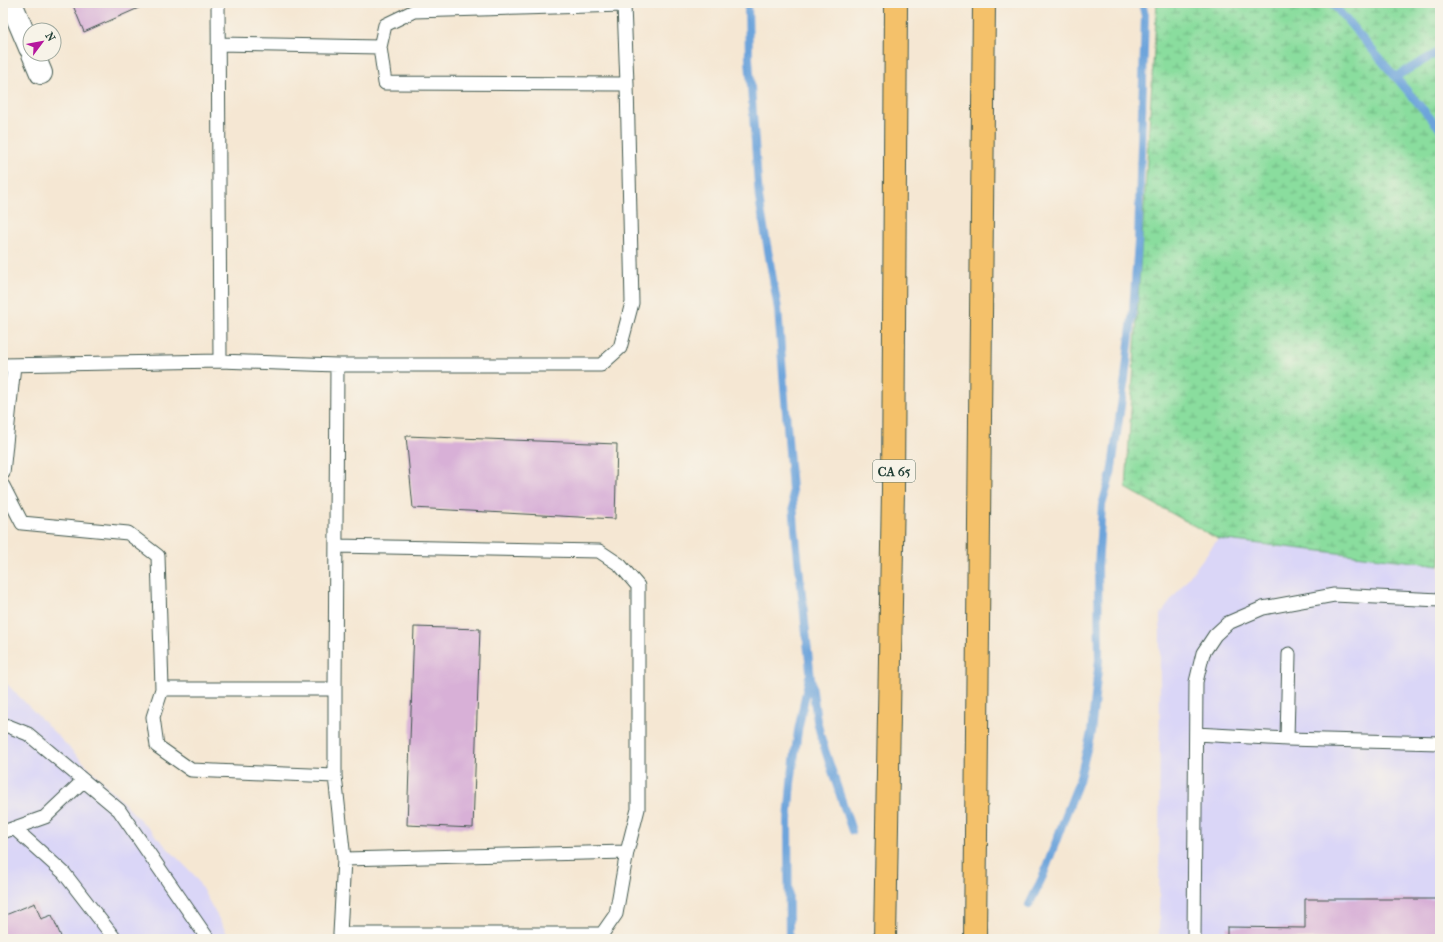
<svg xmlns="http://www.w3.org/2000/svg" width="1443" height="942" font-family="'IM FELL French Canon',serif">
<defs>
<pattern id="wetland-marsh" width="20" height="14" patternUnits="userSpaceOnUse"><rect width="20" height="14" fill="#8add9e"/><path d="M1 5h8M5 5V1M11 12h8M15 12V8" fill="none" stroke="#70b482"/></pattern>
</defs>
<rect width="100%" height="100%" fill="#f7f3e8"/>
<filter id="ink" filterUnits="userSpaceOnUse"><feTurbulence type="fractalNoise" baseFrequency=".025" numOctaves="2"/><feDisplacementMap in="SourceGraphic" scale="8" xChannelSelector="R" yChannelSelector="G"/><feConvolveMatrix kernelMatrix="1 2 1 2 8 2 1 2 1" color-interpolation-filters="sRGB"/></filter>
<filter id="wash" filterUnits="userSpaceOnUse"><feTurbulence type="fractalNoise" baseFrequency=".012" numOctaves="4" result="noise"/><feDisplacementMap in="SourceGraphic" scale="16" xChannelSelector="R" yChannelSelector="G"/><feGaussianBlur stdDeviation="0.9" result="paint"/><feColorMatrix in="noise" values="0 0 0 0 0 0 0 0 0 0 0 0 0 0 0 0 0 1.4 0 .05"/><feComposite in="paint" operator="in"/></filter>
<g filter="url(#wash)">
<rect width="100%" height="100%" fill="#f5e7d3"/>
<path fill="#dad6f7" d="M1218,539L1440,565V939H1159L1160,615Z
M3,680L195,876L230,939H3Z"/>
<path fill="url(#wetland-marsh)" stroke="#548d69" d="M1157,3H1440V565L1218,539L1126,488Z"/>
<g fill="none" stroke-linecap="round" stroke-linejoin="round">
<path stroke="#6da4db" stroke-width="8" d="M748,3L749,59L759,198L778,309L795,529L810,670L817,721L822,741L852,831
M1332,3L1440,129
M1395,77L1440,51
M1029,905L1043,876L1065,817L1079,781L1091,733L1099,660L1098,567L1102,505L1111,474L1125,378L1133,309L1138,242L1145,16L1142,3
M789,939L788,821L791,783L798,731L809,677"/>
</g>
<g id="blocks">
<path fill="#d8b0d7" d="M72,3H150L84,32Z
M406,436L617,444L615,519L413,508Z
M414,627L480,629L473,828L407,825Z
M1305,899H1440V939H1227V927L1305,928Z
M35,903L41,919L52,915L62,939H3V916Z"/>
</g>
</g>
<g filter="url(#ink)">
<use href="#blocks" fill-opacity="0" stroke="#3f564c" stroke-width="1"/>
<g fill="none" stroke-linecap="round" stroke-linejoin="round">
<g stroke="#3f564c" stroke-width="15">
<path id="lane" d="M218,44L380,47L385,25L414,11L624,5L627,84L385,83L380,47
M3,365L220,361L218,3
M337,365H601L620,348L632,303L627,84
M3,473L14,365
M3,486L22,523L128,533L158,556L162,689H335L337,365L220,361
M1289,654L1287,739L1440,743
M162,689L153,717L157,746L191,770L335,776
M335,689V776L344,859L627,852L638,809V586L620,565L599,551L336,546
M3,724L28,734L119,810L208,939
M1196,734L1287,739
M14,828L64,873L115,939
M3,832L45,817L83,781
M344,859L340,934H602L616,914L627,852
M1194,939L1196,682L1203,653L1215,635L1228,623L1263,608L1334,595L1440,600"/>
</g>
<g stroke="#3f564c" stroke-width="24">
<path id="street" d="M11,3L30,48
M33,54L41,73"/>
</g>
<g stroke="#3f564c" stroke-width="24">
<path id="highway" d="M885,939L893,490L896,3
M975,939L984,3"/>
</g>
<use href="#lane" stroke="#fff" stroke-width="13"/>
<use href="#street" stroke="#fff" stroke-width="22"/>
<use href="#highway" stroke="#f4c16a" stroke-width="22"/>
</g>
</g>
<g text-anchor="middle" dominant-baseline="central" stroke-width="4" stroke-linejoin="round" paint-order="stroke">
<rect fill="#f7f3e8" stroke="#60746a" stroke-width="1" x="873" y="460" width="42" height="22" rx="3"/>
<g font-size="13" font-weight="bold" fill="#1f3d34">
<text x="894" y="471">CA 65</text>
</g>
</g>
<rect width="1443" height="942" fill="none" stroke="#f7f3e8" stroke-width="16"/>
<g transform="translate(42 42) rotate(58)"><circle r="19" fill="#f7f3e8" stroke="#a1aaa0"/>
<path d="M0-3L7 15L0 10L-7 15Z" fill="#b5179e"/>
<text y="-6" font-size="11" font-weight="bold" text-anchor="middle" fill="#1f3d34">N</text>
</g>
</svg>
